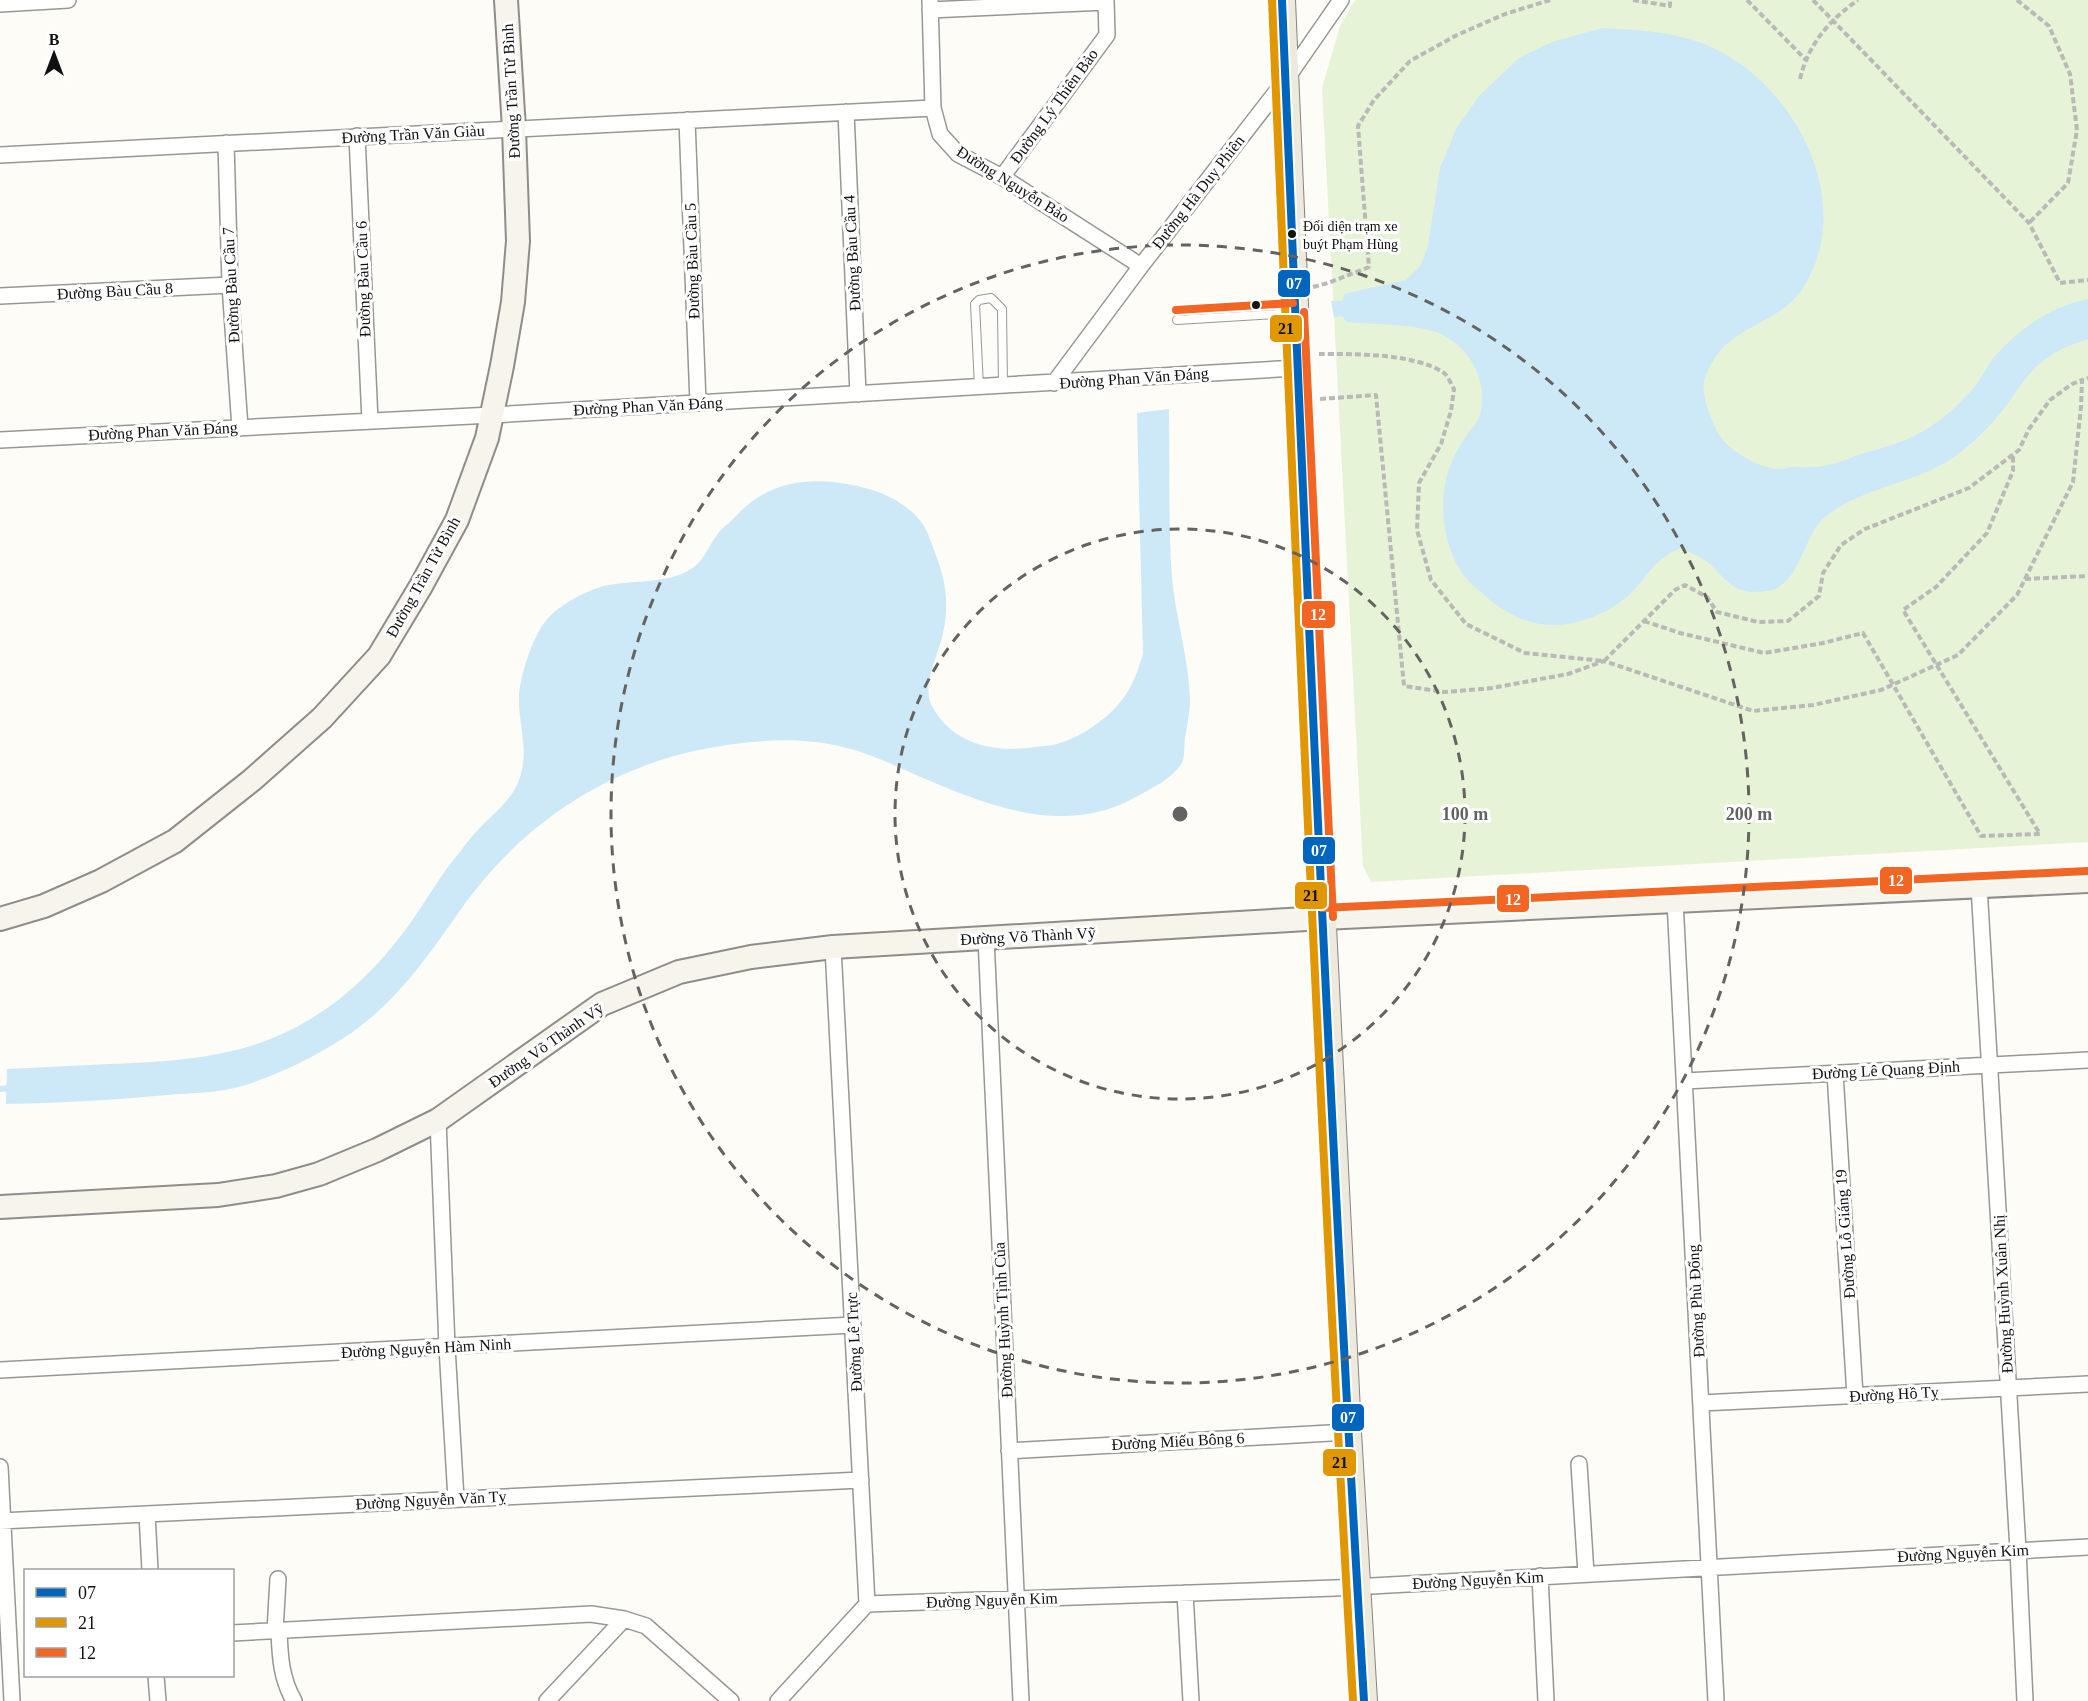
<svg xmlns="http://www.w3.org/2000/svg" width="2088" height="1701" font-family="'Times New Roman',serif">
<rect width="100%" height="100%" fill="#fdfcf7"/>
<path fill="#e7f3d7" d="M1355,0H2088V842L1371,882L1363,866L1322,88L1340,26Z"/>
<path fill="#cde8f7" d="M1603,28C1634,30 1666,31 1696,41C1789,72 1860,198 1803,288C1785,316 1751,323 1728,343C1718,350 1710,366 1705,377C1699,391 1712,424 1720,436C1727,449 1757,466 1771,468C1778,470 1786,468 1792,467C1804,467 1817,468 1828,465C1838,463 1848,459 1858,455C1882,448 1909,441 1930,427C1948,415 1966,398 1979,381C1985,372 1989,362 1996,355C2020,328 2052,306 2088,299V339C2074,344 2059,349 2047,358C2025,373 2014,398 1997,417C1985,432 1969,446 1954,457C1915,484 1863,487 1826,516C1802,534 1801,588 1766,591C1736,595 1731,585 1712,566C1704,558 1691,553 1681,548C1654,558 1647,578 1628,596C1612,610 1588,621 1567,624C1535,629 1508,616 1484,595C1474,587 1463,576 1457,565C1443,539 1439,501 1448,472C1452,459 1460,444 1469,432C1472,428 1477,423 1479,418C1491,382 1468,342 1433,331C1406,323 1375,325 1347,322L1342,316L1334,317L1331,301H1343L1344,294L1406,280L1421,265L1428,246L1440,168L1457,127L1480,95L1519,58L1552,42Z
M1169,409C1170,465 1168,522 1172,578C1176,621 1190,662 1190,704C1189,715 1187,727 1185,738C1184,745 1185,757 1182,763C1173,778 1149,790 1134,798C1062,837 986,805 916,775C888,762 859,749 829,744C785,736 737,742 694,751C601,772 522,826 466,902C430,953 396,1005 342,1039C313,1058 275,1076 242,1086C219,1093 191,1093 167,1095C113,1100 60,1103 6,1104L7,1069C41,1067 75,1066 109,1064C163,1062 218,1059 268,1040C329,1016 374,974 411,922C428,898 441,874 460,852C465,845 470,838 476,832C491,815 511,802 519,780C530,750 518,725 519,696C520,675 534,632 549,617C561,604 591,588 608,585C635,580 668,584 691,569C704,561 708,547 717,535C720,530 724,527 729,523C737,515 744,507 754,500C788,476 830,478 869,489C888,494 913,508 924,526C928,533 931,542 934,550C945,578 950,602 943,633C939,654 921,686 932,706C953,745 994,753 1035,747C1043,746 1052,746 1060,743C1083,736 1107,719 1122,700C1133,686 1138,670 1143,654L1137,413Z"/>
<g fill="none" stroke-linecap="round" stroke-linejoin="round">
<path stroke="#cde8f7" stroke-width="6" d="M0,1089L14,1088"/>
<g stroke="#979795" stroke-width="10">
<path id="lane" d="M1177,320L1293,313
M979,387L975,304L979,300L991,298L1002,309L1003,386"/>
</g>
<g stroke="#979795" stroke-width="18">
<path id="street" d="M930,0L933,108L940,134L958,154L1002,177L1141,266
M0,4L68,0
M930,10L1106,2
M846,112L858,394
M687,120L698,403
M357,136L370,421
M226,143L230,285L240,428
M0,155L933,108
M1002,177L1107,35L1106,0
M0,296L230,285
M1054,383L1141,266L1287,78L1341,0
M0,440L492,415L1296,368
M1979,886L2018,1550L2025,1701
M1675,901L1716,1701
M986,938L1021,1701
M1835,1073L1855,1396
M1685,1081L2088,1060
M438,1120L447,1347L456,1499
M0,1370L853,1325
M1701,1403L2088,1384
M1009,1451L1348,1432
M1579,1464L1586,1574
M0,1467L12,1701
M147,1514L150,1570
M0,1521L861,1480
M1540,1576L1546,1701
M1185,1593L1191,1701
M867,1604L1335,1588L2088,1547
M275,1631L278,1579
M279,1631C280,1657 281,1678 294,1701
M232,1633L591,1614L624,1619L646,1626L731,1701
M156,1676L158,1701
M547,1701L624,1619
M778,1701L867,1604L833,947"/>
</g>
<g stroke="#8e8d8b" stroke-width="26">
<path id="secondary" d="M0,919L44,906L101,881L175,841L252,780L322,718L379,656L421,586L457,520L487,438L502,366L513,302L518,241L514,129L506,0
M0,1207L218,1195L276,1186L319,1174L377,1150L438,1120L602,1004L679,972L751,957L833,947L1323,918L2088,881"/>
</g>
<g stroke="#858482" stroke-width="28">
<path id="primary" d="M1282,0L1312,703L1348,1432L1364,1701"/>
</g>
<path stroke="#b9b9b8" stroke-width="4" stroke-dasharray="6 3" stroke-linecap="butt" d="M1633,0L1670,6V0
M1747,0L1805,59
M1813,0L2029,223L2060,283L2088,280
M2017,0L2049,26L2070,74L2077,130L2068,183L2029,223
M1800,79C1808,45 1829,20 1858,0
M1313,287L1328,283L1369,267L1358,126L1374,100L1410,61L1457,35L1505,14L1550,0
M1319,354C1353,354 1415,353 1444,373C1448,376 1451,384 1454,389L1451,411L1441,444L1419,483L1417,530L1431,580L1466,624L1525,653L1604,661L1675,590L1685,585L1707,597L1717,612L1758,622L1788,621L1819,596L1823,573L1841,545L1865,529L1969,488L2019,450L2029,429L2050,400L2072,384L2082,380
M1320,399L1376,395L1404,686L1444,692L1492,688L1568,674L1604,661L1753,711L1813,705L1881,690L1958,655L2017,595L2073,482L2081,407L2082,380L2088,378
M2025,579L2088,576
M1644,621L1680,633L1764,653L1823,643L1863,633L1981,836L2040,834L1903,610L1936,587L1987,533L2013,471V455"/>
<use href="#lane" stroke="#fffffe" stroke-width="8"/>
<use href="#street" stroke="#fffffe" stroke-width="15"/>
<use href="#secondary" stroke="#f6f4eb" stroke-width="22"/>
<use href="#primary" stroke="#ede9dc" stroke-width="26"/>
<g stroke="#fff" stroke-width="12">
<path id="bus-1" d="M1282,0C1306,567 1330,1134 1364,1701"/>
</g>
<g stroke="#fff" stroke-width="12">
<path id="bus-2" d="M1272,0C1296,567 1320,1134 1353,1701"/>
</g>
<g stroke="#fff" stroke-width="12">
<path id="bus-3" d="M1176,310L1293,303
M1304,312L1333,917
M1322,908L2087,871"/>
</g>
<use href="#bus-1" stroke="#0065bd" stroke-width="8"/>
<use href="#bus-2" stroke="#e09702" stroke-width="8"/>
<use href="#bus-3" stroke="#f26522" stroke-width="8"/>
</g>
<g fill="none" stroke="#646362" stroke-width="3" stroke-dasharray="10 8">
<circle cx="1180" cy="814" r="285"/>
<circle cx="1180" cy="814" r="569"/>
</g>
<g fill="#111" stroke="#fff" stroke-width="2">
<circle cx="1292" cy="234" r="5"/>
<circle cx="1256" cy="305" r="5"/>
</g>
<g text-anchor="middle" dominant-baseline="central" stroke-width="6" stroke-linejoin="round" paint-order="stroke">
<g font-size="14" fill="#111" stroke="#fff" text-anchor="start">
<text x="1303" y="226">Đối diện trạm xe<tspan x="1303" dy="18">buýt Phạm Hùng</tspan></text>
</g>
<g font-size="16" fill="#111" stroke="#fff">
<text transform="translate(511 91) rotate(-93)">Đường Trần Tử Bình</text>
<text transform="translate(1054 106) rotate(-54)">Đường Lý Thiên Bảo</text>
<text transform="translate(413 134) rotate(-3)">Đường Trần Văn Giàu</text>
<text transform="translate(1013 184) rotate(32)">Đường Nguyễn Bảo</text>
<text transform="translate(1198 192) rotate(-52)">Đường Hà Duy Phiên</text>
<text transform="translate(852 253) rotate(-93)">Đường Bàu Cầu 4</text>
<text transform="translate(692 261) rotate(-92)">Đường Bàu Cầu 5</text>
<text transform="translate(363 279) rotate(-92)">Đường Bàu Cầu 6</text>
<text transform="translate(231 285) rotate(-93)">Đường Bàu Cầu 7</text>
<text transform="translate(115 291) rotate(-3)">Đường Bàu Cầu 8</text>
<text transform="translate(1134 378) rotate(-4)">Đường Phan Văn Đáng</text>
<text transform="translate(648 406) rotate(-3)">Đường Phan Văn Đáng</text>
<text transform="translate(163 431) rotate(-3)">Đường Phan Văn Đáng</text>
<text transform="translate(423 577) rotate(-61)">Đường Trần Tử Bình</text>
<text transform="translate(1028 936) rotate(-3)">Đường Võ Thành Vỹ</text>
<text transform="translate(546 1045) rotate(-35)">Đường Võ Thành Vỹ</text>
<text transform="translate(1886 1070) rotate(-3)">Đường Lê Quang Định</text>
<text transform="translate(1845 1234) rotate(-94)">Đường Lỗ Giáng 19</text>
<text transform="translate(2003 1294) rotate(-93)">Đường Huỳnh Xuân Nhị</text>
<text transform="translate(1696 1301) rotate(-93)">Đường Phù Đổng</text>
<text transform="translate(1003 1320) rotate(-93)">Đường Huỳnh Tịnh Của</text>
<text transform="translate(854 1342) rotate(-93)">Đường Lê Trực</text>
<text transform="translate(426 1348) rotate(-3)">Đường Nguyễn Hàm Ninh</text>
<text transform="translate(1894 1394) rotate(-3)">Đường Hồ Tỵ</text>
<text transform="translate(1178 1441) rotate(-3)">Đường Miếu Bông 6</text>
<text transform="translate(431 1500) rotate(-3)">Đường Nguyễn Văn Tỵ</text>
<text transform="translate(1963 1553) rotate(-3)">Đường Nguyễn Kim</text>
<text transform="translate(1478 1580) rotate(-3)">Đường Nguyễn Kim</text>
<text transform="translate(992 1600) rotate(-2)">Đường Nguyễn Kim</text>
</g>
</g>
<circle cx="1180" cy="814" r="9" fill="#646362" stroke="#fff" stroke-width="3"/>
<g font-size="18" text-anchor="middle" font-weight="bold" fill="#646362" stroke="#fff" stroke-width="6" stroke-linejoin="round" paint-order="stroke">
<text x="1465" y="820">100 m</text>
<text x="1749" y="820">200 m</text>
</g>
<g stroke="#fff" stroke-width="2">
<rect x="1277" y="269" width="34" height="29" rx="6" fill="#0065bd"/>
<rect x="1269" y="314" width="34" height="29" rx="6" fill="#e09702"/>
<rect x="1301" y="600" width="35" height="29" rx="6" fill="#f26522"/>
<rect x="1302" y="836" width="34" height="29" rx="6" fill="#0065bd"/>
<rect x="1879" y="866" width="34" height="29" rx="6" fill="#f26522"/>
<rect x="1294" y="881" width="34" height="29" rx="6" fill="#e09702"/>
<rect x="1496" y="884" width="34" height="29" rx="6" fill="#f26522"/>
<rect x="1331" y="1403" width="34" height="29" rx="6" fill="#0065bd"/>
<rect x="1322" y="1448" width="35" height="29" rx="6" fill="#e09702"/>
</g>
<g font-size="16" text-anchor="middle" font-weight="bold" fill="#fff">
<text x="1294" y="289">07</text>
<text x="1318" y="620">12</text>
<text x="1319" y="856">07</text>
<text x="1896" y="886">12</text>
<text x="1513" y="905">12</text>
<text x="1348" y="1423">07</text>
</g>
<g font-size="16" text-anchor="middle" font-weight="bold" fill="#111">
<text x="1286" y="334">21</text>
<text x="1311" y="901">21</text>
<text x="1340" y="1468">21</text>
</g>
<rect x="24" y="1569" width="210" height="108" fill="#ffffff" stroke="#a0a0a0" stroke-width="1.5"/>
<rect x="36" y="1588" width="30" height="9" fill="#0065bd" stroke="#a0a0a0" stroke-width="1.5"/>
<text x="78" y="1599" font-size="18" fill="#111111">07</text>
<rect x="36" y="1618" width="30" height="9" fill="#e09702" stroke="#a0a0a0" stroke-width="1.5"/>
<text x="78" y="1629" font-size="18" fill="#111111">21</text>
<rect x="36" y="1648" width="30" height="9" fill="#f26522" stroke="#a0a0a0" stroke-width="1.5"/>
<text x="78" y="1659" font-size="18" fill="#111111">12</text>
<g transform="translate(54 54)" stroke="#ffffff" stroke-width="4.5" paint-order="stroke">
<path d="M0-4.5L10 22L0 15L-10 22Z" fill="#111111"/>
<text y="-9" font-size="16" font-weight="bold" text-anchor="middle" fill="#111111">B</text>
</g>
</svg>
